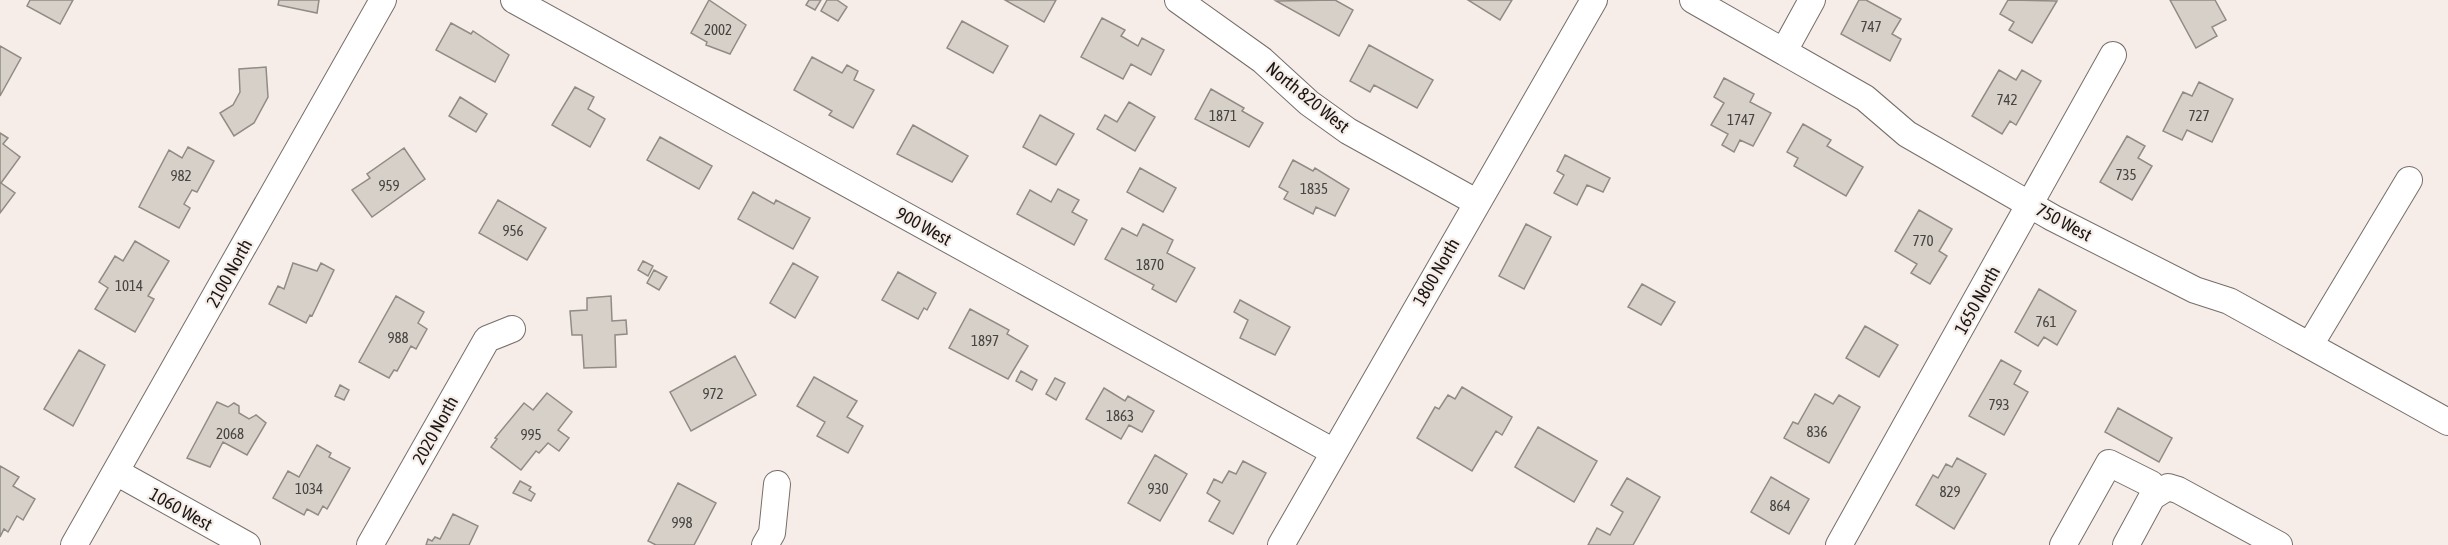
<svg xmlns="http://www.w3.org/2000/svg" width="2448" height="545" font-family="'Asap Condensed',sans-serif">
<rect width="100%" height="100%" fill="#f6ede8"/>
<path fill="#d6d0c9" stroke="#918b85" stroke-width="1.5" d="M30,0H73L60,24L27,6Z
M279,0H319L317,13L278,5Z
M709,0L746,25L730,54L706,45L707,42L691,33Z
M809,0H821L815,10L806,5Z
M827,0H837L847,7L838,21L821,11Z
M1005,0H1056L1044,22Z
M1335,0L1353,10L1339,36L1276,1Z
M1468,0H1512L1500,20Z
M1859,0H1866L1901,19L1892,34L1901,39L1890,61L1841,34Z
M2008,0L2057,1L2032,43L2009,30L2014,22L2000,14Z
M2170,0H2215L2226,20L2212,27L2217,36L2196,48Z
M1102,18L1125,30L1121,36L1138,46L1142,38L1164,50L1151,75L1131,64L1123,79L1081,57Z
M962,21L1008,46L993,73L947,48Z
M451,23L471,34L473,31L509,55L495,82L436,50Z
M1369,45L1433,80L1417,108L1374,85L1370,92L1350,81Z
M0,46L21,58L0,96Z
M812,57L842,73L847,65L858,71L854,80L874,90L853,128L829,115L832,111L794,90Z
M266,67L268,97L254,123L234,136L220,113L233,105L240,92L239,69Z
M1999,70L2016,80L2022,70L2041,81L2016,125L2010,121L2002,134L1972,116Z
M1724,78L1754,94L1750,102L1771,113L1753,146L1740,140L1734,152L1722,145L1728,134L1711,125L1724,103L1714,97Z
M2199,82L2233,99L2212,142L2187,130L2182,140L2163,131L2183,92L2192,96Z
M575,87L594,97L588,109L605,119L590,147L552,125Z
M1211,89L1244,108L1242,111L1263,123L1249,147L1195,119Z
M460,97L487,114L476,132L449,116Z
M1129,102L1155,117L1135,151L1097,129L1105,115L1117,122Z
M1040,115L1074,134L1056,165L1023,147Z
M1803,124L1831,140L1827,146L1863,167L1846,196L1794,166L1798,158L1787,152Z
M913,125L968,156L952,182L897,154Z
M0,133L8,138L3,144L20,157L1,183L15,193L0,213Z
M2127,136L2145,146L2138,158L2152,166L2132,200L2100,182Z
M660,137L712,166L699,189L647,160Z
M188,147L214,161L197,192L192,190L184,204L190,208L179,228L139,207L169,150L182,158Z
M404,148L425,179L372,217L352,190L370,178L367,174Z
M1565,155L1610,178L1603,192L1587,185L1577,205L1554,193L1564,175L1557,171Z
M1293,160L1313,171L1315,168L1349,189L1335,216L1316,207L1313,214L1284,199L1288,192L1279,187Z
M1140,168L1176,188L1163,212L1127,192Z
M1058,189L1079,200L1072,212L1087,220L1074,245L1017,214L1030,190L1051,202Z
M753,192L774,204L776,200L810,218L793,249L738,219Z
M498,200L546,228L527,260L479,233Z
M1919,210L1952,229L1939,251L1947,256L1930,284L1911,273L1917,264L1895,251Z
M1143,224L1173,240L1167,253L1195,268L1176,302L1152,289L1154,285L1105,259L1122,228L1137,236Z
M1526,224L1551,237L1524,289L1499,276Z
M135,241L169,261L148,296L154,299L135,332L95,309L108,288L99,282L115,256L123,261Z
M643,261L653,266L648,276L638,270Z
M293,263L317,271L321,263L334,270L312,316L310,315L306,323L269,304L278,286L284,289Z
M793,263L818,277L795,318L770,303Z
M654,270L667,277L659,290L647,283Z
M898,272L936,293L927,310L924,308L918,319L882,300Z
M1642,284L1675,302L1661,325L1628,307Z
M2039,289L2076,311L2057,345L2044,337L2038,346L2015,332Z
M396,296L424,312L418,323L427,329L416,349L411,346L397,371L394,370L389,378L359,362Z
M611,296L612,321L626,320L627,334L615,335L616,367L584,368L582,335H572L570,311L587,310V298Z
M1240,300L1290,327L1275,355L1240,338L1248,320L1234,312Z
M970,309L1009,330L1007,334L1028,346L1008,379L949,348Z
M1865,326L1898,345L1879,377L1846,358Z
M79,350L105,365L73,426L44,409Z
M735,356L756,395L691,431L670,392Z
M2001,360L2021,371L2014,384L2028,392L2004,435L1969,416Z
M1021,371L1037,380L1032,390L1016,381Z
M814,377L857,401L847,417L863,426L848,453L817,436L825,422L797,406Z
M1055,378L1065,383L1056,400L1046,394Z
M340,385L349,390L344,400L335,396Z
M1462,387L1512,417L1502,435L1496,431L1472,471L1417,438L1435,407L1439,409L1448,395L1455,399Z
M1104,388L1125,401L1128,396L1154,411L1142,432L1129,425L1121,439L1086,419Z
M547,393L572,412L558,430L569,438L559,451L548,443L539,453L536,451L521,470L491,447L497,439L495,438L524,403L533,410Z
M1815,394L1833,404L1839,395L1860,407L1829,463L1784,438L1793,422L1798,424Z
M217,402L228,407L234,403L239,406V413L249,419L256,415L266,423L247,455L223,442L210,467L187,458Z
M2118,408L2172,438L2159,462L2105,432Z
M1538,427L1597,461L1574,502L1515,467Z
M317,445L331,453L329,457L350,468L327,509L323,506L318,515L307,509L304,515L273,498L288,471L299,477Z
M1155,455L1187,474L1160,521L1128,503Z
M1957,458L1986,474L1954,529L1916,505L1933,475L1938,478L1946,464L1952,467Z
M1243,461L1266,473L1233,534L1209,521L1220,501L1207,493L1214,479L1222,483L1229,471L1236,474Z
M0,466L19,477L13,486L35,499L23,520L17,516L8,532L4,529L0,537Z
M1771,477L1809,499L1789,534L1751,512Z
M1627,478L1660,497L1633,545H1588L1597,528L1610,535L1623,512L1611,505Z
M520,481L531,487L529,490L535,494L531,501L513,493Z
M678,483L716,503L694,545H656L648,541Z
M453,514L478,526L469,545H426L428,539L432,541L435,537L440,539Z"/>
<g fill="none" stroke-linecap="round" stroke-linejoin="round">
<g stroke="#766e6a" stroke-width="28">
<path id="minor" d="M514,0L1334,452
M1178,0L1262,60L1309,103L1348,131L1476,202
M1693,0L1865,98L1907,134L2053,218L2195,290L2229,301L2448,422
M1784,51L1812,0
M2310,345L2409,180
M116,472L247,545
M74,545L383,0
M370,545L487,339L512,329
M765,545L772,533L777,484
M1281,545L1594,0
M1839,545L2113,55
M2063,545L2109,463L2151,484L2158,491
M2126,545L2152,497L2168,487L2178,490L2279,545"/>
</g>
<use href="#minor" stroke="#fff" stroke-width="26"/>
</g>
<g text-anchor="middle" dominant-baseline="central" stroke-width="4.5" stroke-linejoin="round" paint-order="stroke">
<g font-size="15" fill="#484441">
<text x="1871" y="26">747</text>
<text x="718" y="29">2002</text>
<text x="2007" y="99">742</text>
<text x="1223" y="115">1871</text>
<text x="2199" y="115">727</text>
<text x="1741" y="119">1747</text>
<text x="2126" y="174">735</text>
<text x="181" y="175">982</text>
<text x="389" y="185">959</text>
<text x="1314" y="188">1835</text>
<text x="513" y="230">956</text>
<text x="1923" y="240">770</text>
<text x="1150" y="264">1870</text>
<text x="129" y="285">1014</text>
<text x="2046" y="321">761</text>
<text x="398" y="337">988</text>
<text x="985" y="340">1897</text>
<text x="713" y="393">972</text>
<text x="1999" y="404">793</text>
<text x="1120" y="415">1863</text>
<text x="1817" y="431">836</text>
<text x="230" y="433">2068</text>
<text x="531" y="434">995</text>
<text x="309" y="488">1034</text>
<text x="1158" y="488">930</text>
<text x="1950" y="491">829</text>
<text x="1780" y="505">864</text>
<text x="682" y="522">998</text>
</g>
<g font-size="18" fill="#191614" stroke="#f6ede8">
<text transform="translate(1308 97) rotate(39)">North 820 West</text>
<text transform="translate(2064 222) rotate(28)">750 West</text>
<text transform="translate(924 226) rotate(29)">900 West</text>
<text transform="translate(1436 272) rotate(-60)">1800 North</text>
<text transform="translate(229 273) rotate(-61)">2100 North</text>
<text transform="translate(1977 300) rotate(-61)">1650 North</text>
<text transform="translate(435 430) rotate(-61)">2020 North</text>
<text transform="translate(181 509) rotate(29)">1060 West</text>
</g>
</g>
</svg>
